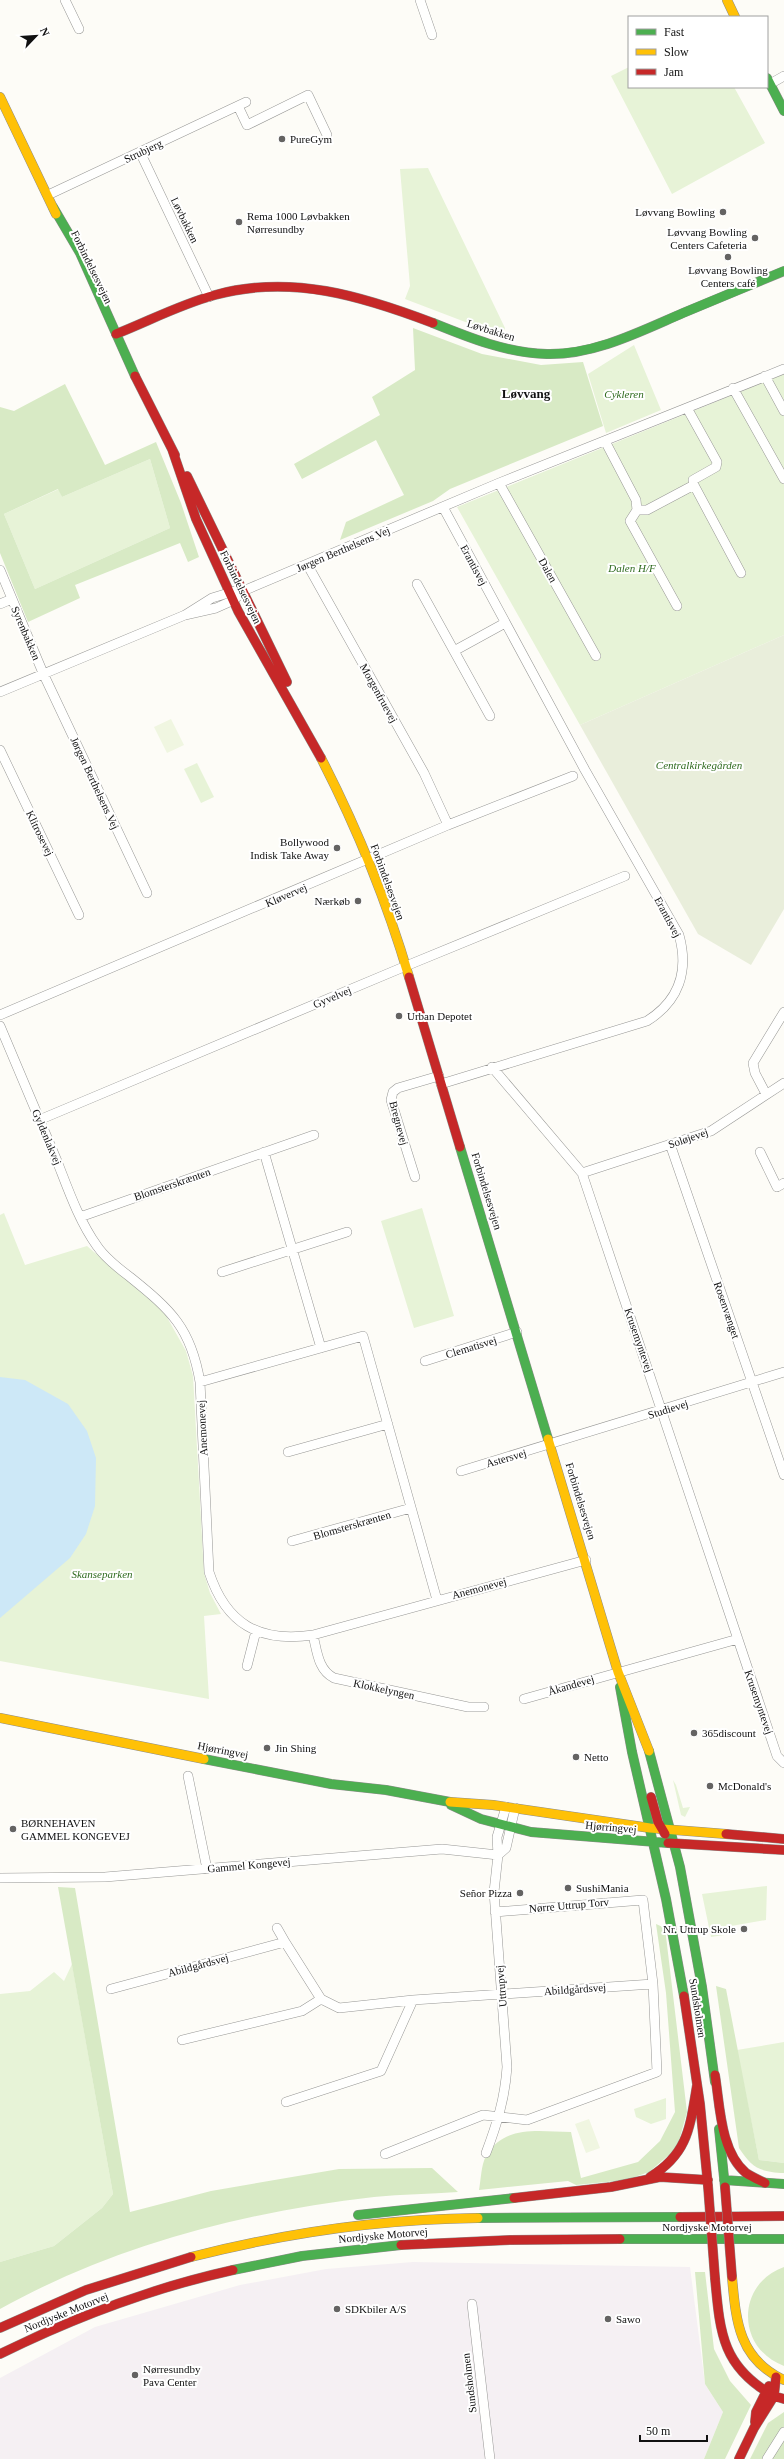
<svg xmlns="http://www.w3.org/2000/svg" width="784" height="2459" font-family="Georgia,serif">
<rect width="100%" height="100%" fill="#fdfcf7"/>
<path fill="#f5f0f3" d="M413,2262L690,2267L705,2384L723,2412L704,2459H0V2378L95,2327L240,2285L326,2269Z"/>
<path fill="#e7f3d7" d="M629,67V87H734L765,143L672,194L611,76Z
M428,168L505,328L502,336L405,299L410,286L400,169Z
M634,345L661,410L606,433L588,374Z
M784,374V635L580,725L457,507Z
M150,459L170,528L35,589L4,514L59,489L62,497Z
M197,763L214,797L201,803L184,769Z
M422,1208L454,1316L414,1328L381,1221Z
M4,1213L25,1265L87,1246L164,1312L186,1351L193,1376L204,1573L210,1593L221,1614L204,1616L209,1699L0,1661V1215Z
M673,1780L676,1785L683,1808L690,1807L685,1817L681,1815Z
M767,1886L766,1920L731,1926V1934L711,1937L702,1894Z
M72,1964L113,2194L102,2208L54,2246L0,2262V1994L30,1991L54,1972L64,1981Z
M784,2042V2163L759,2160L737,2050Z
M666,2098V2119L651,2124L636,2117L634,2109Z"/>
<path fill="#d8eac5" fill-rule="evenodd" d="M413,328L482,354L541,365L583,362L603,426L450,489L433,501L340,540L346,522L404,495L376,440L302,479L294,464L380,415L372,397L415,370Z
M65,384L105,465L156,442L181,503L199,557L188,562L180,543L75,585L80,598L28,622L0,553V407L14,411ZM150,459L170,528L35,589L4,514L58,489L62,497Z
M58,1887L75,1888L130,2212L211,2191L339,2169L432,2168L458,2192C430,2194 402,2194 374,2197C244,2212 115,2245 0,2309V2262L54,2246L102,2208L113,2194Z
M656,1924L665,1928L687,2112L677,2148L649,2172L626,2180L576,2185L568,2181L479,2190C481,2180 481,2165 486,2156C505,2124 539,2132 571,2132L581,2178L638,2162L660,2141L675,2112L666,1993Z
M716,1986L726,1989L759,2160L784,2163V2173C760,2172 752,2168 739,2148Z
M784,2267V2366C736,2348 736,2284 784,2267Z
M695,2272H705L714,2349L730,2381L751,2405L725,2459H704L723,2412L705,2384Z
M784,2412V2459H750L768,2423Z"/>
<path fill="#e9eedb" d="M784,635V909L751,965L698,934L580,725Z"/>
<path fill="#f0f6e1" d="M171,719L184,745L167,753L154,727Z
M589,2119L600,2148L586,2153L575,2124Z"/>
<path fill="#cde8f7" d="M0,1377L25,1380L68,1404L87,1431L96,1458L95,1506L86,1534L70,1558L0,1618Z"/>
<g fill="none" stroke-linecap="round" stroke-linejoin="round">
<g stroke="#979795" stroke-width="10">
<path id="street" d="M65,0L79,29
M420,0L432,35
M770,84L784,76
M238,106L247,125L308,95L327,135
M140,152L209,297
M48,195L246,102
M765,376L784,411
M733,388L784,479
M687,408L717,462L716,467L693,480L694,485L741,573
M605,441L636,500L637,510
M499,483L596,656
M307,564L424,773L448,825
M0,570L43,673L147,893
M417,584L490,716
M0,604L12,599
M677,606L630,521L637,510H647L694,485
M185,615L216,608L234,600L243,591L499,483L784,369
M454,651L505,623
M0,692L185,615L212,598L235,591
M0,750L79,915
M0,1015L448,825L573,776
M0,1026C19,1071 38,1116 57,1161C68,1189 79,1221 97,1246C105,1258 118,1268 130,1277C171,1310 191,1328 200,1382L209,1572C226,1624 259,1643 313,1635L586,1560
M492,1067L582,1173L777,1756L784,1763
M441,1084L647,1021C679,1001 689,971 679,935L585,770L443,507
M766,1094L755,1073L753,1063L784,1012
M39,1120L406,966L625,876
M670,1144L784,1475
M264,1152L321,1348
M760,1152L777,1187L784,1183
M582,1173L711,1131L784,1083
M415,1177L391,1100L393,1092L398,1088L439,1076
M80,1217L314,1135
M222,1272L347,1232
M425,1361L517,1332
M200,1382L363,1336L437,1600
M288,1452L388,1424
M461,1471L784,1372
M292,1541L411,1508
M313,1635C317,1651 318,1670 334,1678L468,1707H484
M247,1666L256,1631
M524,1699L738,1639
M188,1776L207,1869
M498,1855L506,1848L515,1808
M0,1878L105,1877L442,1849L498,1855
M277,1928L285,1942
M111,1989L285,1942L321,1999L339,2008L413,2000L653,1984L643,1900L495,1912
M182,2040L302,2011L321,1999
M286,2102L381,2071L413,2000
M486,2153C497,2124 505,2098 507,2067L494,1892L498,1855L497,1837L506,1807
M385,2154L483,2115L527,2120L657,2072L653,1984
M472,2304L490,2459
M767,2459L784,2432"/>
</g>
<g stroke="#8e8d8b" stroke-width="10">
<path id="fast" d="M767,78L784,111
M53,207L80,253L135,376
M433,323C470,338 507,353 547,354C595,355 641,331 683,313C717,299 750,285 784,271
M460,1147L548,1439
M620,1687L632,1752L666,1899L684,1996
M649,1751L680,1867L702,1987L715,2082
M204,1759L331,1784L386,1790L450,1802
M451,1805L481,1819L531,1832L668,1843
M719,2129L725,2187
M724,2180L784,2184
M358,2215L514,2198
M478,2218L680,2217
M620,2239H784
M233,2270L302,2256L401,2245"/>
</g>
<g stroke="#8e8d8b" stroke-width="10">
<path id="slow" d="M727,0L735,17
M0,97L56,214
M321,758C357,828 387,902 409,977
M548,1439L618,1672L649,1751
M0,1718L204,1759
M450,1802L493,1805L650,1828L726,1834
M191,2257C285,2233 380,2219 478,2218
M732,2277C736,2322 739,2359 784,2380"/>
</g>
<g stroke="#8e8d8b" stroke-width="10">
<path id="jam" d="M116,334C149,321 181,304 215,295C291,274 362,296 433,323
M135,376L175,455
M172,449L196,519L238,611L321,758
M187,476L287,682
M409,977L460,1147
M651,1797L658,1822L665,1834
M726,1834L784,1839
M668,1843L784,1850
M684,1996L700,2104L708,2186
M715,2075C720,2105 720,2151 746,2173C752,2177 759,2180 765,2183
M650,2177C689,2153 690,2126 697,2085
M514,2198L611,2187L660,2177L708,2180
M680,2217L784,2216
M401,2245L510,2240L620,2239
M715,2278C720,2333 722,2367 774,2396
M0,2328L86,2290L191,2257
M0,2354C75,2317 152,2288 233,2270
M774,2396L784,2399
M755,2422L756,2412L769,2386
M739,2459L754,2428L774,2396L776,2377"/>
</g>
<use href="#street" stroke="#fffffe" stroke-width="9"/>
<use href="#fast" stroke="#4caf50" stroke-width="9"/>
<use href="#slow" stroke="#ffc107" stroke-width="9"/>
<use href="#jam" stroke="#c62828" stroke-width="9"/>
<g stroke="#8e8d8b" stroke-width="10" stroke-linecap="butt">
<path id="jam-bridge" d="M708,2186L715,2278
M725,2187L732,2277"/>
</g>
<use href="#jam-bridge" stroke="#c62828" stroke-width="9"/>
</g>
<g fill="#646362" stroke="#fff" stroke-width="1.5">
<circle cx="282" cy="139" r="4"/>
<circle cx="723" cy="212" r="4"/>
<circle cx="239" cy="222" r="4"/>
<circle cx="755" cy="238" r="4"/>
<circle cx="728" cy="257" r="4"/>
<circle cx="337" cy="848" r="4"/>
<circle cx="358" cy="901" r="4"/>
<circle cx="399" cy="1016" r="4"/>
<circle cx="694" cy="1733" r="4"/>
<circle cx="267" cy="1748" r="4"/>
<circle cx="576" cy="1757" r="4"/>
<circle cx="710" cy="1786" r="4"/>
<circle cx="13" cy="1829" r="4"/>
<circle cx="568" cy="1888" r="4"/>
<circle cx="520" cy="1893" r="4"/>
<circle cx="744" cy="1929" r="4"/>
<circle cx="337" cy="2309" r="4"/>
<circle cx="608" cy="2319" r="4"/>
<circle cx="135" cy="2375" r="4"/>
</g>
<g text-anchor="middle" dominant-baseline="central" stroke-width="4" stroke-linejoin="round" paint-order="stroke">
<g font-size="11" fill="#111" stroke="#fff" text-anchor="start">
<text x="290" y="139">PureGym</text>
<text x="715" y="212" text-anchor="end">Løvvang Bowling</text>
<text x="247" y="216">Rema 1000 Løvbakken<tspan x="247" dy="13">Nørresundby</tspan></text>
<text x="747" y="232" text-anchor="end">Løvvang Bowling<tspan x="747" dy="13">Centers Cafeteria</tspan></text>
<text x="728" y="270" text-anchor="middle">Løvvang Bowling<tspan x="728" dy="13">Centers café</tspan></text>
<text x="329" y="842" text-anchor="end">Bollywood<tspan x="329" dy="13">Indisk Take Away</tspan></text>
<text x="350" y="901" text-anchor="end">Nærkøb</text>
<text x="407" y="1016">Urban Depotet</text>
<text x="702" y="1733">365discount</text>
<text x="275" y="1748">Jin Shing</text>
<text x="584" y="1757">Netto</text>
<text x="718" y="1786">McDonald's</text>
<text x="21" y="1823">BØRNEHAVEN<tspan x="21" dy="13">GAMMEL KONGEVEJ</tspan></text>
<text x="576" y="1888">SushiMania</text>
<text x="512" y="1893" text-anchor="end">Señor Pizza</text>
<text x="736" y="1929" text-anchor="end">Nr. Uttrup Skole</text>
<text x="345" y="2309">SDKbiler A/S</text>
<text x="616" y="2319">Sawo</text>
<text x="143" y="2369">Nørresundby<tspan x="143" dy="13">Pava Center</tspan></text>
</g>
<g font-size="11" fill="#111" stroke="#fff">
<text transform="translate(143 151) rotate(-25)">Strubjerg</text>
<text transform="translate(185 220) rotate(64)">Løvbakken</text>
<text transform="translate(92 267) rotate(64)">Forbindelsesvejen</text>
<text transform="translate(491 330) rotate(17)">Løvbakken</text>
<text transform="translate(343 549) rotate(-23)">Jørgen Berthelsens Vej</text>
<text transform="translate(474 565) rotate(62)">Erantisvej</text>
<text transform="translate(548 570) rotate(61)">Dalen</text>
<text transform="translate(241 587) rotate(64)">Forbindelsesvejen</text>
<text transform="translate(26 633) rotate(67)">Syrenbakken</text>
<text transform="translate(379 693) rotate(61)">Morgenfruevej</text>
<text transform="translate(95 783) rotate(65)">Jørgen Berthelsens Vej</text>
<text transform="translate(40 833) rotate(64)">Klitrosevej</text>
<text transform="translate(388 882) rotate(70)">Forbindelsesvejen</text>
<text transform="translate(286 895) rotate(-23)">Kløvervej</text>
<text transform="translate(668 917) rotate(62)">Erantisvej</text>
<text transform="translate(332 997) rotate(-23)">Gyvelvej</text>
<text transform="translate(399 1123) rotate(75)">Bregnevej</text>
<text transform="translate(47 1137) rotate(67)">Gyldenlakvej</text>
<text transform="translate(688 1138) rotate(-19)">Soløjevej</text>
<text transform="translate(172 1184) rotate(-19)">Blomsterskrænten</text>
<text transform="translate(487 1191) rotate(73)">Forbindelsesvejen</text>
<text transform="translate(727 1310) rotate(71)">Rosenvænget</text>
<text transform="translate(639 1340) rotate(71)">Krusemyntevej</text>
<text transform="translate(471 1347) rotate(-17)">Clematisvej</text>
<text transform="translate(668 1409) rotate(-17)">Studievej</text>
<text transform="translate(202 1428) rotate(-93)">Anemonevej</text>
<text transform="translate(506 1458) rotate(-16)">Astersvej</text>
<text transform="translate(581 1501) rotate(73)">Forbindelsesvejen</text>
<text transform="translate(352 1525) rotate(-16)">Blomsterskrænten</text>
<text transform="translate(479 1588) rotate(-15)">Anemonevej</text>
<text transform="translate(571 1685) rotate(-16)">Åkandevej</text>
<text transform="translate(384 1689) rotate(12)">Klokkelyngen</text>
<text transform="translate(759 1702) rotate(71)">Krusemyntevej</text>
<text transform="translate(223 1750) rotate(11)">Hjørringvej</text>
<text transform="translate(611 1827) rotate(5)">Hjørringvej</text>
<text transform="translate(249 1865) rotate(-5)">Gammel Kongevej</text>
<text transform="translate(569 1905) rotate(-5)">Nørre Uttrup Torv</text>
<text transform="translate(198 1965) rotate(-15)">Abildgårdsvej</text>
<text transform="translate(501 1986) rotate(-95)">Uttrupvej</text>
<text transform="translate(575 1989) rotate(-4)">Abildgårdsvej</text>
<text transform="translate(698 2008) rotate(81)">Sundsholmen</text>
<text x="707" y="2227">Nordjyske Motorvej</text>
<text transform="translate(383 2235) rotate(-5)">Nordjyske Motorvej</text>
<text transform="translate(66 2312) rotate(-22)">Nordjyske Motorvej</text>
<text transform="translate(469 2383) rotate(-97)">Sundsholmen</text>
</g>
<g font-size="11" font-style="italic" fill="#2f6b1f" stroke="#fff">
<text x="624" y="394">Cykleren</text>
<text x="632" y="568">Dalen H/F</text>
<text x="699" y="765">Centralkirkegården</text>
<text x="102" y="1574">Skanseparken</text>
</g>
<g font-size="13" font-weight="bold" fill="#111" stroke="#fff">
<text x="526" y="393">Løvvang</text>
</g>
</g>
<rect x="628" y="16" width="140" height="72" fill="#ffffff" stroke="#a0a0a0"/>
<rect x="636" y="29" width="20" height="6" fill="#4caf50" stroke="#a0a0a0"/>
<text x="664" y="36" font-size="12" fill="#111111">Fast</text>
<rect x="636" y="49" width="20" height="6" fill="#ffc107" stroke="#a0a0a0"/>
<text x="664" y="56" font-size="12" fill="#111111">Slow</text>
<rect x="636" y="69" width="20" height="6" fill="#c62828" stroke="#a0a0a0"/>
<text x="664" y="76" font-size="12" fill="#111111">Jam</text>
<g transform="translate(36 36) rotate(65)" stroke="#ffffff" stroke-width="3" paint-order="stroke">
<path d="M0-3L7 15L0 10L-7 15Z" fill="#111111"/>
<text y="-6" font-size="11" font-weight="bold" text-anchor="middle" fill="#111111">N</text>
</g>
<path d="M640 2435v6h67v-6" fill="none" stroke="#111111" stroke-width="2"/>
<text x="646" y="2435" font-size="12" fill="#111111" stroke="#ffffff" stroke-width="3" paint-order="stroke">50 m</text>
</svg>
